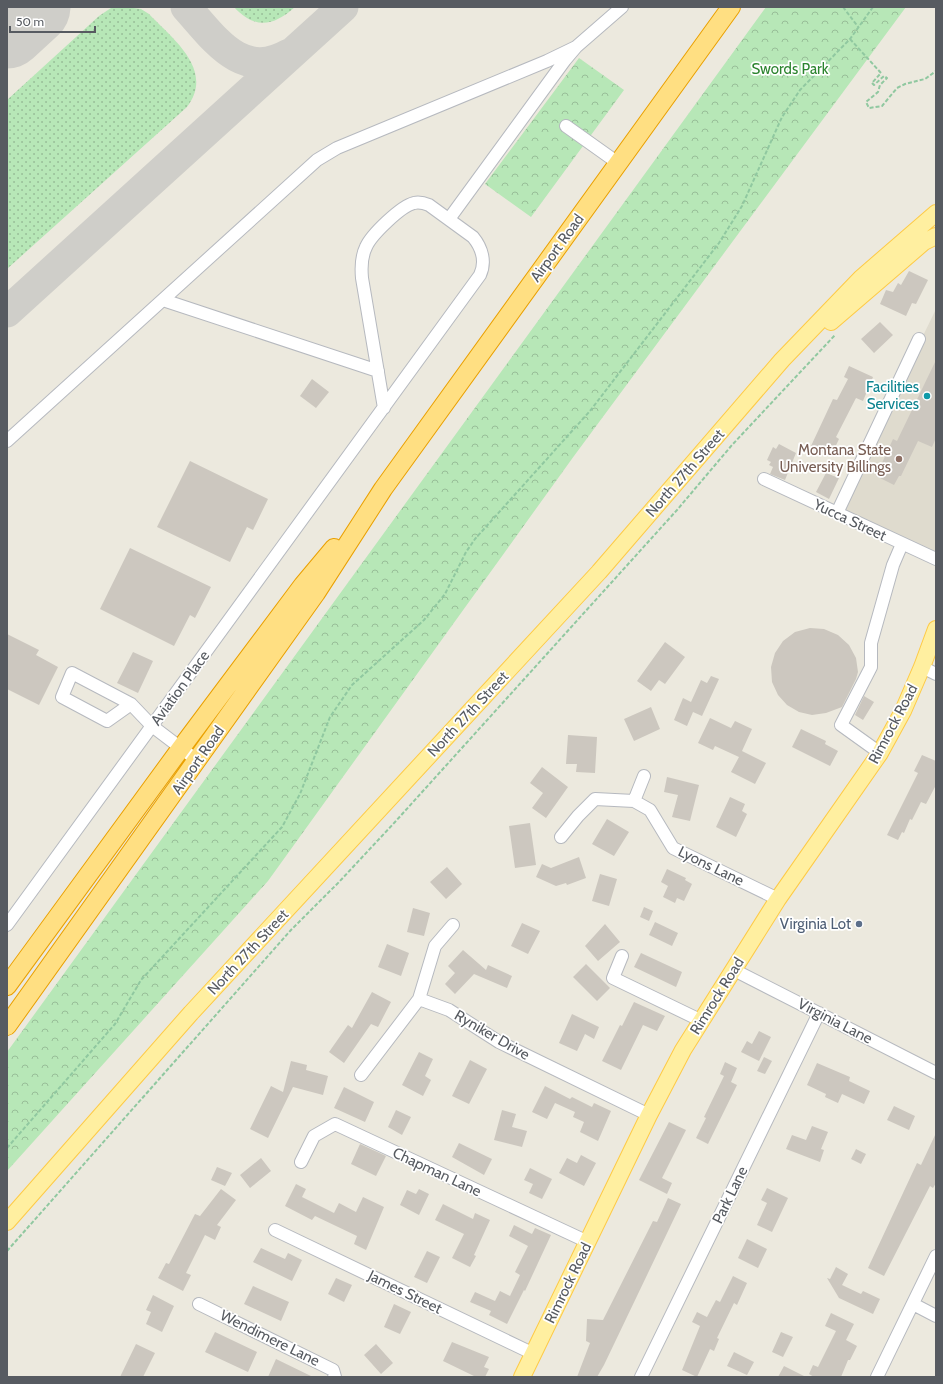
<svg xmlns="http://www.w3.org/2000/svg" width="943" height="1384" font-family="Cabin,sans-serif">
<defs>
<pattern id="grass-dots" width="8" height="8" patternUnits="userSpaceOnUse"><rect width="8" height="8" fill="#b7e7b7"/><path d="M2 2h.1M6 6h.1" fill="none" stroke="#98be98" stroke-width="1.8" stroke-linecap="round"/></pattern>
<pattern id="forest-crowns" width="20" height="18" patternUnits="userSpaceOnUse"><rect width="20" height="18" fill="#b7e7b7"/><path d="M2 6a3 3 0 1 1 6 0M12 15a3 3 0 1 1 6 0" fill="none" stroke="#98be98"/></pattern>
</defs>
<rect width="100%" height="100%" fill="#ece9de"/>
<path fill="#dfdbce" d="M936,309V559L837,513Z"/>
<path fill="url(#grass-dots)" d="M126,7L141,9L149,14C173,39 215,70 187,107L7,269V100L99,16L111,8Z
M234,7H295C274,26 255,30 234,7Z"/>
<path fill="url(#forest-crowns)" d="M766,7H906L574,456L268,881L7,1171V1052Z
M579,58L624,90L531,217L485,184Z"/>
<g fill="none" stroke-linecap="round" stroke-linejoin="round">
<path stroke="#cfcec9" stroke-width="31" d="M186,7C215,39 241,81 289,54
M7,312L343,7"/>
<path stroke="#cfcec9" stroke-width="77" d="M7,30L32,7"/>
</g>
<path fill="#ccc7bf" d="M909,271L928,280L916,304L912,303L906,316L880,304L886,290L893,292L898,283L901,285Z
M880,322L893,335L874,353L861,339Z
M936,360V438L932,447L918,441L901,476H899L894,485L876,476L893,439L897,441Z
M849,366L873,377L863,401L856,398L836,437L839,439L831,456L811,446L833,399L837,400L848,379L844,377Z
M312,379L329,392L316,408L300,396Z
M779,444L796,453L785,480L770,474L773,467L769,465L771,462L767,460L773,447L776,449Z
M190,461L268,499L253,530L247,527L230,562L157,527Z
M826,473L839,478L829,499L816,492Z
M130,548L211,587L195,618L190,615L174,646L100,609Z
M810,628L824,629L838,635L849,645L856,658L858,672L856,679L842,707L826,713L812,715L799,712L787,705L778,695L772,682L771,667L775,653L783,641L795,632Z
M7,634L39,650L36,655L58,667L39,705L7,689Z
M665,642L685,657L665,684L659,680L651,691L637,681Z
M133,652L153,661L138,693L117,683Z
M711,676L719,679L702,716L693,712L687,726L674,720L683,698L691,702L701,680L707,683Z
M864,696L874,702L863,720L855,715Z
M651,707L660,729L634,741L624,719Z
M710,718L731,728L735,721L752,729L742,751L766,763L755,784L731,772L739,757L715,746L713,750L698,743Z
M801,729L826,741L825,744L838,751L830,766L792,747Z
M568,735L597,737L595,773L576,772L577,764H566Z
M922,755L936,761V785L926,804L921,802L912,820L910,819L904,833L902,832L898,840L887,835L918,773L914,771Z
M542,767L568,787L546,818L532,808L543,793L530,783Z
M667,777L699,785L690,821L672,817L678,795L664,792Z
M730,797L745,804L742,811L747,814L736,837L716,827Z
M607,819L629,832L614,856L592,844Z
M530,823L536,865L515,868L509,826Z
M579,857L586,878L567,885L566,883L556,886L536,877L542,864L551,868Z
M447,867L462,884L446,899L430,882Z
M667,869L686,878L685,880L692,884L684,901L677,898L675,903L663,897L668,886L661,882Z
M600,874L617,879L609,906L592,901Z
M644,907L653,911L649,921L640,917Z
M413,908L430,913L424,936L407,932Z
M655,922L678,933L672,946L649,935Z
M522,923L540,931L528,954L511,946Z
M605,924L620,942L598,961L585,946Z
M387,944L409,953L401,976L378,967Z
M463,950L486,970L488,965L512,976L507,988L474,974L455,994L445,984L455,973L448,966Z
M641,953L682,972L676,987L634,967Z
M586,964L610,988L597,1001L573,977Z
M372,992L391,1002L378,1027L371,1024L344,1063L329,1052L348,1025L352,1028Z
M634,1002L665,1016L657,1031L643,1025L621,1070L602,1061L620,1025L622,1026Z
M572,1014L599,1027L594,1039L585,1034L577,1051L559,1043Z
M759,1031L771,1037L759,1061L741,1052L747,1041L752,1044Z
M419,1052L433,1059L425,1076L431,1080L423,1096L402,1085Z
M764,1057L772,1061L765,1074L757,1071Z
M470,1060L487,1069L469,1104L452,1096Z
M291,1061L307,1065L306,1070L328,1076L323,1095L293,1087L268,1138L250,1129L271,1086L283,1092Z
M725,1062L737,1068L731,1082L737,1085L708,1144L696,1138L706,1118L704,1117L724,1076L720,1074Z
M817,1063L850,1077L849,1081L870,1091L864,1104L842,1094L838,1103L825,1097L826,1094L807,1085Z
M545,1086L570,1099L572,1097L592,1107L594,1103L611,1111L598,1141L580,1132L584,1122L573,1117L575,1112L555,1103L547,1119L532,1112Z
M344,1087L374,1102L365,1122L334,1108Z
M894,1106L915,1116L909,1130L887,1120Z
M396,1110L411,1117L402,1135L388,1127Z
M502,1110L516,1114L512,1127L527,1131L522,1147L494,1140Z
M669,1122L686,1130L662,1178L672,1183L667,1194L639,1180Z
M812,1126L828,1132L821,1149L824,1150L820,1162L786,1149L792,1135L806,1140Z
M936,1133V1183L933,1188L930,1186L884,1276L868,1268L917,1163L921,1165Z
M459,1143L492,1159L484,1175L452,1157Z
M360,1144L386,1156L376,1176L351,1164Z
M856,1149L866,1154L861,1164L851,1159Z
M581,1155L596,1163L584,1186L559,1173L567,1158L577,1163Z
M261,1158L271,1171L250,1188L240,1175Z
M217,1167L232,1173L225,1186L211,1180Z
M530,1168L552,1179L542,1199L529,1193L533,1184L524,1180Z
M296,1184L306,1189L302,1197L334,1213L339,1203L356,1212L363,1197L384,1207L366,1250L354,1244L357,1236L315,1216L312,1220L285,1206Z
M767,1188L788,1198L772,1232L757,1225L767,1203L761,1200Z
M221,1189L236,1200L217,1225L221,1227L215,1240L205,1235L186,1273L191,1275L183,1291L158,1278L166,1263L169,1264L195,1214L200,1216Z
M419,1189L429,1194L419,1215L400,1205L407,1190L416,1194Z
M668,1198L681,1204L604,1365L597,1377H577L590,1343L586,1341L587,1319L603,1320L653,1221L657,1222Z
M443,1204L473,1219L475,1213L490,1220L474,1255L476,1256L470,1267L452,1258L464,1234L435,1220Z
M514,1225L532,1234L535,1228L551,1235L525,1291L524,1290L507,1324L489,1315L491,1311L470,1302L475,1292L495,1301L500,1291L510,1296L520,1275L515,1272L528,1246L509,1236Z
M747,1239L767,1249L758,1268L738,1258Z
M261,1248L285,1259L288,1253L302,1260L292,1281L253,1262Z
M427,1251L440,1257L427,1283L414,1277Z
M836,1267L848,1274L842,1285L861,1294L863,1291L880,1299L873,1314L839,1298L827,1278L830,1279Z
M733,1276L747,1283L737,1305L734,1303L717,1338L719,1339L714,1351L710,1349L697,1377L682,1370L700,1326L692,1322L697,1312L707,1317L716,1300L720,1302Z
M336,1278L352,1285L344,1302L328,1294Z
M253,1286L289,1302L281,1321L244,1304Z
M153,1295L174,1306L162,1332L146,1324L151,1312L146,1310Z
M394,1304L411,1312L400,1334L384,1327Z
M831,1313L854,1324L846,1340L857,1346L850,1360H848L841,1377H814L809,1374L813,1365L818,1367L836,1331L825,1326Z
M215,1332L257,1352L248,1372L205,1352Z
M781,1332L793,1337L783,1357L772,1352Z
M452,1342L489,1357L484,1367L489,1369L485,1377H476L443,1361Z
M136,1344L155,1353L143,1377H120Z
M376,1344L393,1363L381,1374L364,1355Z
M734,1352L754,1362L747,1375L727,1366Z
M276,1359L313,1377H268Z
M784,1366L806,1377H778Z"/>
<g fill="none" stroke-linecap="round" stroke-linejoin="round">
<g stroke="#b6b9bf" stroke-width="14">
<path id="minor" d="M566,126L618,163
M449,219L565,60L576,47L622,7
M163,300L378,371
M7,441L317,160L337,148L547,61L576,47
M764,479L936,559
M837,513L919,339
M922,667L936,674
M131,704L107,721L62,697L72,673L131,704L152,726L198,761
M880,753L841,725L871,667V643L893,565L902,544
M634,801L644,776
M561,837L578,816L595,799L634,801L650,810L673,848L778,899
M7,925L480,275C486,262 482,248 473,237L429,205C424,203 419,202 414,203C401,206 371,235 366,247C361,257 361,267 362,278L384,408
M622,956L613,978L702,1021
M734,970L936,1073
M419,999L435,946L453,925
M361,1075L419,999L449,1010L499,1042L649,1115
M301,1162L314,1136L335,1124L588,1242
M275,1230L534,1354
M199,1304L333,1370L335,1377
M913,1304L936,1316
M641,1377L819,1013
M877,1377L936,1256"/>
</g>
<g stroke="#feca45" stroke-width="18">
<path id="major" d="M831,322L924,242L936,236
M7,1222L191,1013L599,572L782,360L861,278L936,213
M522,1377L649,1115L683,1050L778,899L880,753L903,711L922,667L936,629"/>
</g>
<g stroke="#eaa000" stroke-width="20">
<path id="highway" d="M7,986L181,748L303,585L334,548
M7,1026L316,593L383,489L731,7"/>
</g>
<path stroke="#90c8a0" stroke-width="2" stroke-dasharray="4 2" stroke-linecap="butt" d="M843,7L859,28
M850,39L881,73L872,83
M872,83L874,85L884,76L887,78L880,85L878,92L866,102L869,108L882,106L897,88L905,84L925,79L936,71
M7,1148L115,1024L141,980L282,827L300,794L330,717L352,685L424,620L445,594L466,552L475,539L590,411L719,243L742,206L782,117L800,90L850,39L873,7
M7,1251L291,930L339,882L395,822L677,510L732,445L835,335"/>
<use href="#minor" stroke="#fff" stroke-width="12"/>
<use href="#major" stroke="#ffefa0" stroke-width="16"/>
<use href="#highway" stroke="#ffdf82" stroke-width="18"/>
</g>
<circle fill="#0f9aa8" stroke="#fff" stroke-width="1.5" cx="927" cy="396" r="4"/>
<circle fill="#8d6e63" stroke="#fff" stroke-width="1.5" cx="899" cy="459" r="4"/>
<circle fill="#5c6f8a" stroke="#fff" stroke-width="1.5" cx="859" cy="924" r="4"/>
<g text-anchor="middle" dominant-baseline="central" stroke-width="3.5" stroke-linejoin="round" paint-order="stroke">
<g font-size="15" fill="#2c842f" stroke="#fff">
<text x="790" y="69">Swords Park</text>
</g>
<g font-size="15" fill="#575b61" stroke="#fff">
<text transform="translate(557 248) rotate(-54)">Airport Road</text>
<text transform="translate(685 473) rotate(-49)">North 27th Street</text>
<text transform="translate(850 520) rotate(25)">Yucca Street</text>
<text transform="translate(180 688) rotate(-54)">Aviation Place</text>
<text transform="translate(468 714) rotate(-47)">North 27th Street</text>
<text transform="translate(893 724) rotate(-62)">Rimrock Road</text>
<text transform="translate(198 760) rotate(-55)">Airport Road</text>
<text transform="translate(711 866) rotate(26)">Lyons Lane</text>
<text transform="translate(248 952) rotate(-47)">North 27th Street</text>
<text transform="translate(717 996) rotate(-58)">Rimrock Road</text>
<text transform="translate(835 1021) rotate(27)">Virginia Lane</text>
<text transform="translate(492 1035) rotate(30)">Ryniker Drive</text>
<text transform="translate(437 1172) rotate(25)">Chapman Lane</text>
<text transform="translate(730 1195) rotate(-64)">Park Lane</text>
<text transform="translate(568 1283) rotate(-64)">Rimrock Road</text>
<text transform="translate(405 1292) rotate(26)">James Street</text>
<text transform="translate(270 1338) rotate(26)">Wendimere Lane</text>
</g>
<g font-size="15" fill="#0d838f" stroke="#fff" text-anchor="end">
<text x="919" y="387">Facilities<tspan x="919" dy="17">Services</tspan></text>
</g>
<g font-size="15" fill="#785e54" stroke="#fff" text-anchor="end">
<text x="891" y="450">Montana State<tspan x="891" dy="17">University Billings</tspan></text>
</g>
<g font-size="15" fill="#4e5e75" stroke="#fff" text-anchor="end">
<text x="851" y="924">Virginia Lot</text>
</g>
</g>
<rect width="943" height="1384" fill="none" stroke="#575b61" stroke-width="16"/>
<path d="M10 26v6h85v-6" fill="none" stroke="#575b61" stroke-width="2"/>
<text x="16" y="26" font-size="12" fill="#575b61" stroke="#ffffff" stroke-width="3" paint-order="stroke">50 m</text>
</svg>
